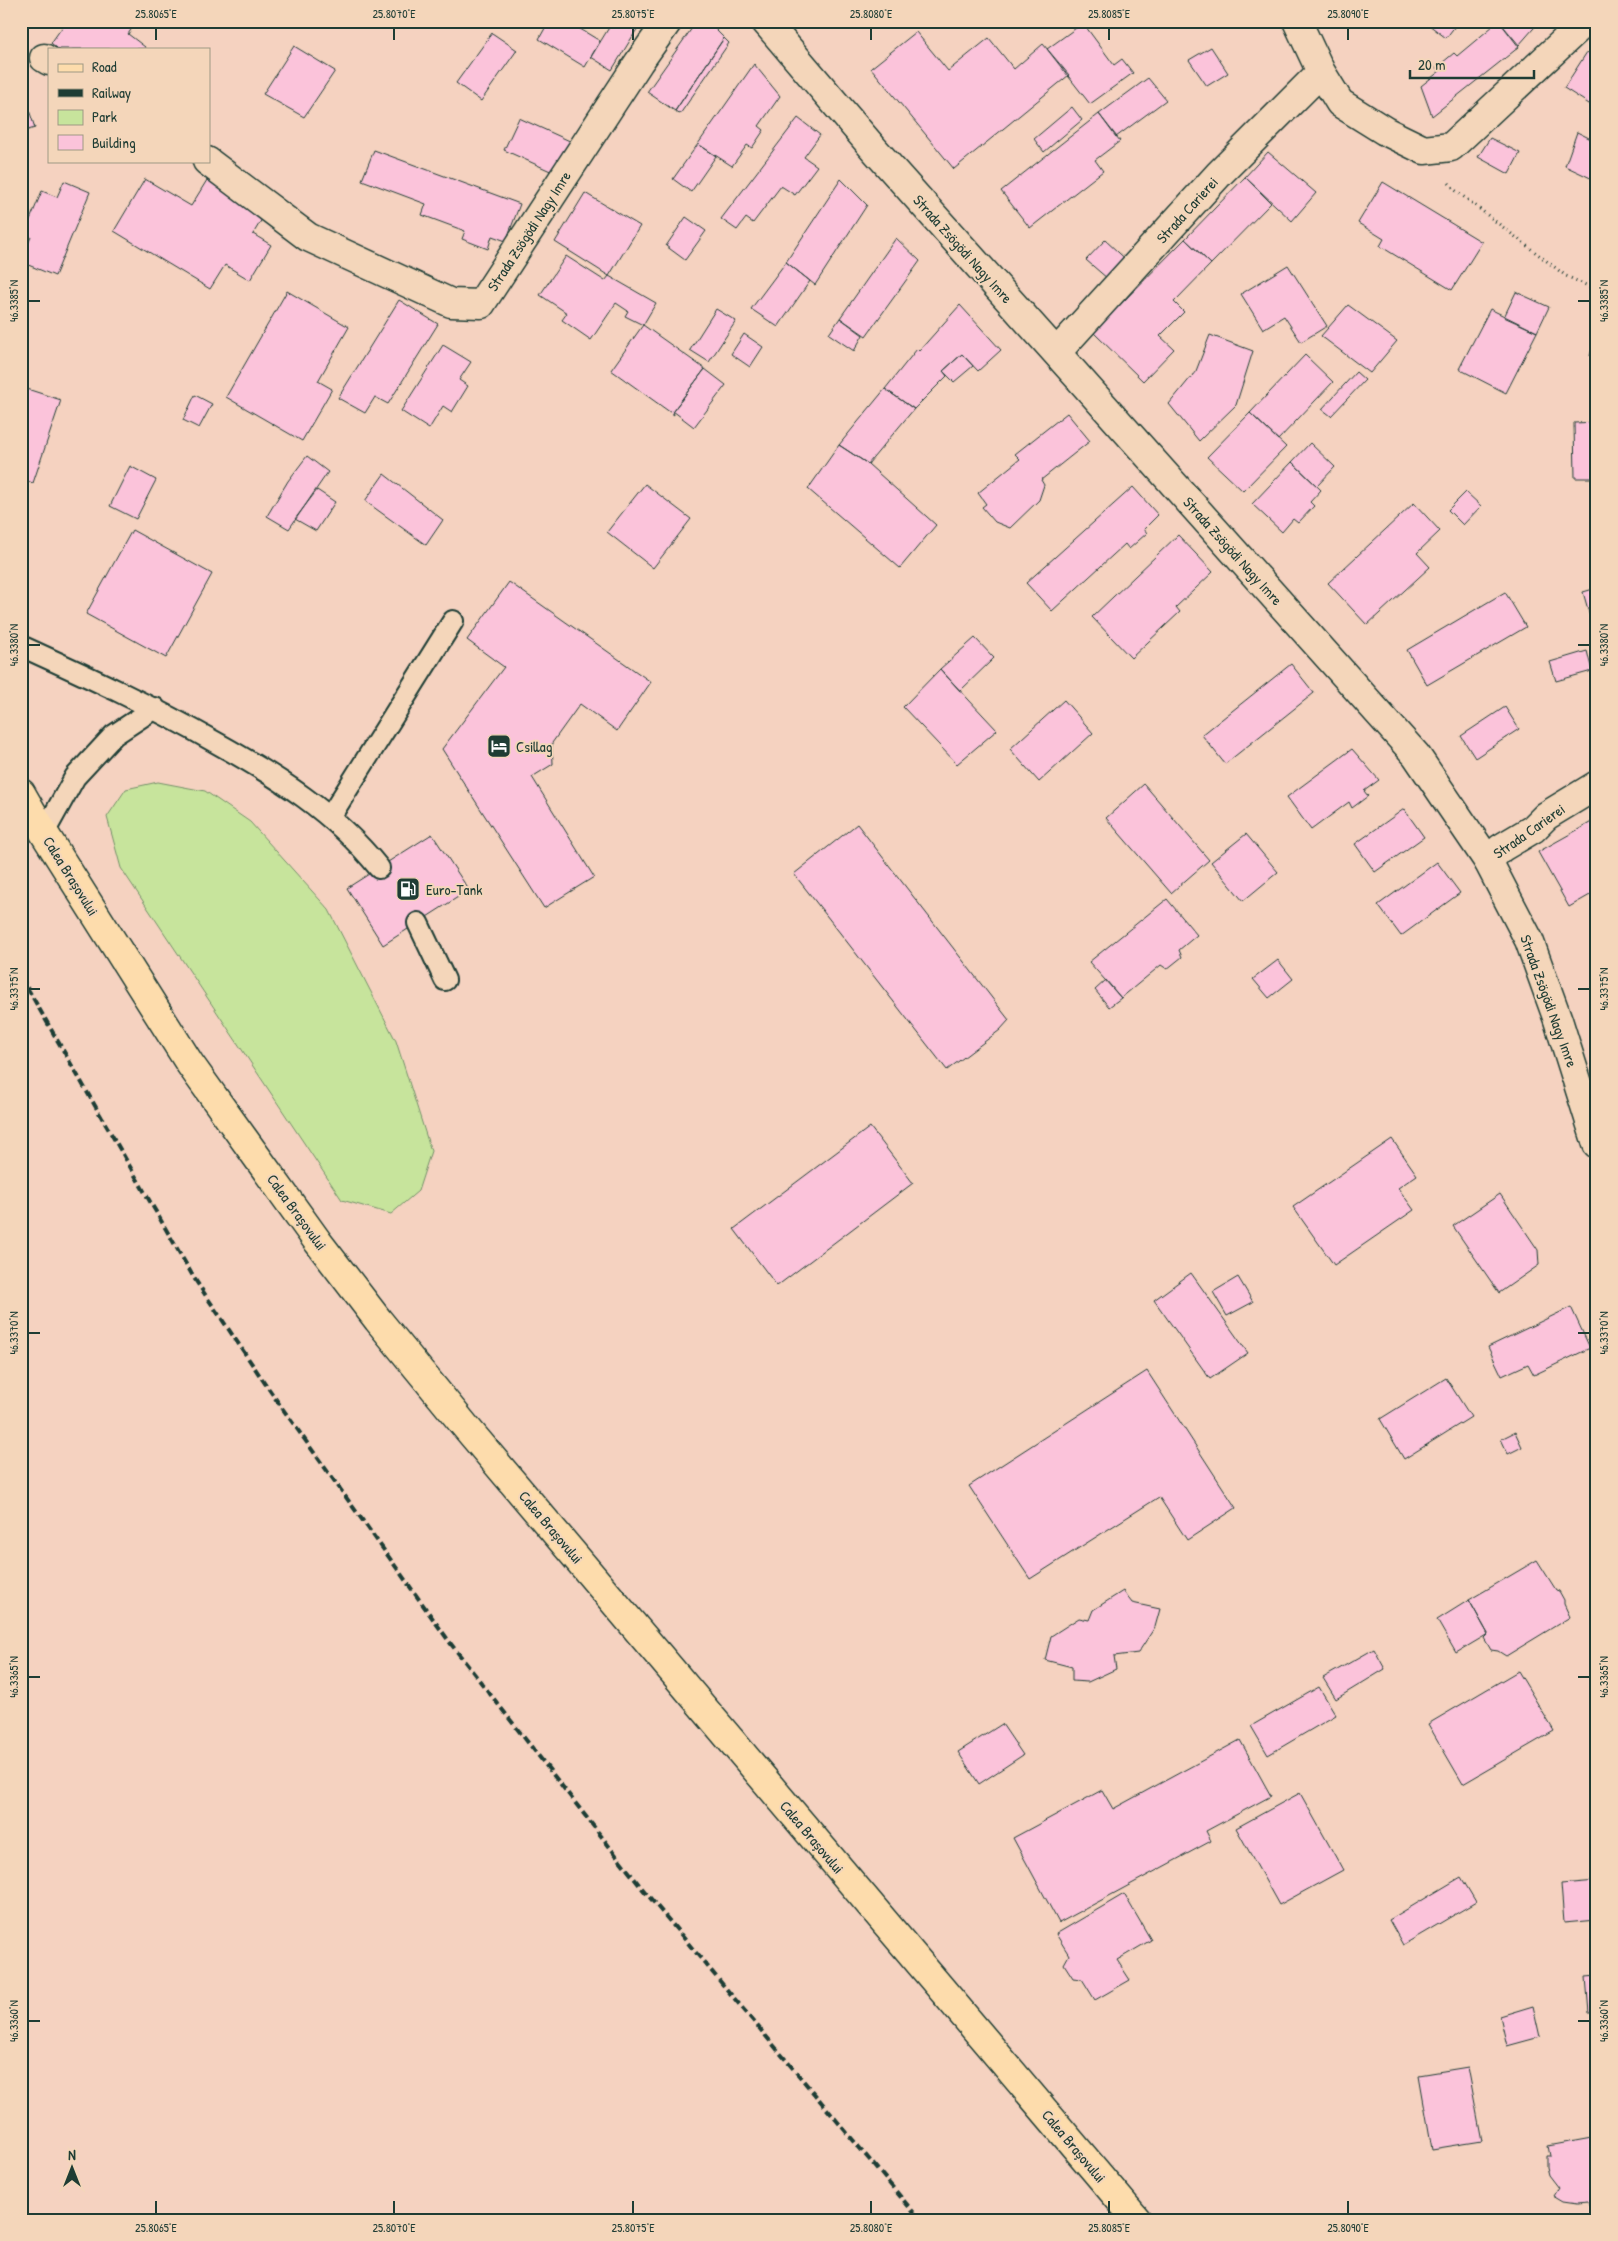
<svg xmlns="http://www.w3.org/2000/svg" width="1618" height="2241" font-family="'Patrick Hand',sans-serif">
<rect width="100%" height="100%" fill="#f5d2c0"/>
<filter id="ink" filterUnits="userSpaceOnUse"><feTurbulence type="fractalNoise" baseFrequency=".02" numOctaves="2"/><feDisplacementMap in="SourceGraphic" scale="10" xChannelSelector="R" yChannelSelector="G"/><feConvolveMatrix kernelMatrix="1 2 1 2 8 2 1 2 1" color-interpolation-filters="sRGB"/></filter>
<g filter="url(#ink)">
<path fill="#c7e49c" stroke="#739068" d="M158,782L205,791L250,822L329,910L396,1041L431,1151L418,1191L391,1214L342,1200L121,868L107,817L126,789Z"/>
<path fill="#fbc3da" stroke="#1f3d34" d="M60,21H137L128,34L145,47L144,49H58L51,43L63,26Z
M549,21H567L600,41L585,67L539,39Z
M613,21H642L612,70L591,57Z
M697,21H707L724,38L675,111L647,92Z
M1424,21H1459L1446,38Z
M1499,21L1519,47L1432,116L1421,86L1440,71L1436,68L1454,53L1457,56Z
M1499,21H1540L1519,45Z
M1083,23L1114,65L1122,59L1133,73L1090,104L1047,49Z
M916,32L948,71L989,38L1014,69L1043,44L1069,75L954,169L871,68Z
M492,33L517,50L481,101L456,83Z
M724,38L729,43L680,114L675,111Z
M294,46L335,71L304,117L263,94Z
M1211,47L1228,73L1207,86L1189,60Z
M1587,52L1597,59V109L1564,88Z
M754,64L780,96L759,126L764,130L752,148L747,145L732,166L698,144Z
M1148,78L1166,100L1116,137L1099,114Z
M24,95L35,128L21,132V96Z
M1072,107L1082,120L1044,152L1034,139Z
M1099,114L1120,141L1095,160L1103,171L1030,228L1001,191Z
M519,118L572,142L557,174L504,150Z
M798,118L820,135L804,157L817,166L795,195L781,186L753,223L746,218L737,230L721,219Z
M1577,132L1597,142V181L1565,166Z
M1490,138L1520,153L1509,174L1478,157Z
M698,144L716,156L691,192L673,179Z
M374,150L520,204L506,241L492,236L488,249L462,239L465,231L422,215L426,204L362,180Z
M1268,152L1316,193L1292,221L1245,177Z
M1245,177L1271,203L1211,264L1185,239Z
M145,179L191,206L207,180L265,214L253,234L271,245L250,280L225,265L210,289L114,231Z
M841,179L867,205L815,285L786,262Z
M64,181L90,192L55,276L21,262V260L31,237L24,234L42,191L57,197Z
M1383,182L1482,242L1452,290L1380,246L1384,239L1358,223Z
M585,193L640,226L609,276L555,242Z
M686,217L706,231L685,260L666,246Z
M896,238L920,261L866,336L840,318Z
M1185,239L1211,264L1174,302L1184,312L1160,336L1174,349L1143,381L1093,332Z
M1105,240L1132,265L1115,285L1086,260Z
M566,256L605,281L609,276L656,303L643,325L625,316L628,311L616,303L591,340L562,320L567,313L540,295Z
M786,262L810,281L778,327L751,309Z
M1288,265L1327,326L1301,342L1284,316L1263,329L1241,294Z
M287,291L349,327L318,381L332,389L302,441L226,397Z
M1516,292L1549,307L1537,332L1504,317Z
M399,300L438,324L388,404L375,397L365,413L338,398Z
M960,305L1001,350L978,371L962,354L943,371L947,376L914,409L885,389L917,349L919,351Z
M1348,305L1397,341L1370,373L1321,336Z
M716,309L736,321L709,362L690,350Z
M1490,309L1537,332L1506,393L1459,369Z
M840,318L863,335L854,351L829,334Z
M643,325L705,369L673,411L674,415L611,370Z
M1597,330V358L1590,356Z
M744,334L763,347L750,367L731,354Z
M1210,335L1253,351L1236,405L1199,441L1169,404L1196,371Z
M443,345L471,362L459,380L468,386L452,412L443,406L429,429L401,411Z
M962,354L973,366L954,382L943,371Z
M1305,355L1333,382L1278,440L1250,413Z
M705,369L726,385L694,427L673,411Z
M1356,372L1365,380L1331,416L1322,409Z
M21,387L61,400L33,483L21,479Z
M885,389L914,409L868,464L839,445Z
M195,395L212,404L199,428L183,420Z
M1067,413L1090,441L1041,480L1044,485L1039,500L1010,528L995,522L982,507L986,504L978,493L1020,459L1015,454Z
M1250,413L1286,447L1243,491L1207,457Z
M1597,422V478H1575L1574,423Z
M1310,443L1335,467L1317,486L1292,462Z
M839,445L868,464L936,525L900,568L808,489Z
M307,456L328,472L289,529L267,516L288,481Z
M1292,462L1321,490L1310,502L1314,506L1298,523L1293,519L1282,532L1252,504Z
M130,466L156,480L136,519L110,506Z
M384,474L443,520L426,545L365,501Z
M645,484L691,519L653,568L607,532Z
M1133,487L1158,515L1144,529L1147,533L1129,549L1125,544L1052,611L1026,583Z
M317,490L335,502L316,531L295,519Z
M1466,492L1481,506L1463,525L1448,510Z
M1414,503L1440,531L1417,553L1430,567L1367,625L1328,583Z
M132,530L212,574L166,658L86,614Z
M1178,535L1213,572L1176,607L1180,612L1131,658L1092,617Z
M509,582L651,682L617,731L580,704L552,743L553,764L532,777L594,877L544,908L442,749L504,667L467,640Z
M1597,588V630L1594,631L1583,592Z
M1505,592L1526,627L1427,685L1407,650Z
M975,638L994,658L960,691L940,669Z
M1587,651L1592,671L1556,681L1550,662Z
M1291,664L1314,693L1225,764L1202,735Z
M940,669L997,730L957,764L903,707Z
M1064,700L1093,733L1039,782L1010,749Z
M1505,707L1519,729L1475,758L1461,736Z
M1352,749L1379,780L1364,791L1368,796L1352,808L1349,802L1311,830L1287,797Z
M1144,784L1209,860L1171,893L1106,818Z
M1404,809L1424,837L1375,872L1355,844Z
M1597,819V891L1569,907L1538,852Z
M857,824L1009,1020L1000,1030L947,1070L794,874Z
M432,834L469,890L383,945L347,888Z
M1246,834L1278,872L1243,901L1211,862Z
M1437,862L1460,893L1401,936L1378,905Z
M1167,899L1197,935L1179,950L1182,957L1167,969L1161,965L1121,998L1089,962Z
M1278,960L1293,979L1269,998L1253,979Z
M1106,980L1121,998L1109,1007L1095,990Z
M870,1127L913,1183L777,1286L734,1229Z
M1392,1139L1417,1175L1398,1188L1414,1210L1334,1265L1293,1207Z
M1500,1194L1538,1250L1539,1265L1499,1293L1453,1226Z
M1191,1273L1248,1353L1210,1379L1154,1300Z
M1238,1277L1253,1302L1227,1316L1213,1292Z
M1571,1307L1590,1348L1534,1375L1528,1364L1502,1376L1488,1347Z
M1147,1371L1236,1508L1187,1540L1159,1497L1030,1579L969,1486Z
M1446,1378L1471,1417L1404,1459L1380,1419Z
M1515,1432L1522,1447L1508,1454L1501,1439Z
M1537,1560L1556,1590L1559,1591L1564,1600V1604L1570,1617L1506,1656L1498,1651L1491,1650L1484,1638L1488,1634L1469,1600Z
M1123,1591L1132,1603L1160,1609L1155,1627L1138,1653L1114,1656L1116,1669L1088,1682L1072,1681V1667L1045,1660L1051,1636L1079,1618L1089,1620L1093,1610Z
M1469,1600L1488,1634L1456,1653L1437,1620Z
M1374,1649L1385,1669L1336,1699L1323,1678Z
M1518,1671L1554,1731L1463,1784L1428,1724Z
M1319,1687L1336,1715L1268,1755L1251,1726Z
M1002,1724L1023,1755L979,1784L958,1752Z
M1240,1740L1271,1796L1206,1831L1211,1841L1059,1923L1013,1838L1102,1790L1113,1809Z
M1300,1793L1343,1870L1279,1905L1236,1828Z
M1461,1877L1476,1902L1403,1945L1389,1920Z
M1597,1881V1920L1564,1923L1561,1884Z
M1124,1894L1151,1940L1117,1960L1130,1980L1095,2000L1082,1979L1073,1978L1064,1964L1069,1955L1056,1934Z
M1597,1976V2013H1589L1586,1977Z
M1533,2006L1540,2037L1507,2046L1500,2016Z
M1468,2067L1482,2141L1432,2149L1419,2075Z
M1597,2137V2215L1587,2203L1577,2204L1563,2202L1553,2196L1558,2188L1548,2175L1546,2167V2156H1550L1548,2146Z"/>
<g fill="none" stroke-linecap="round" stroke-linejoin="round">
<g stroke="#1f3d34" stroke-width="24">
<path id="service" d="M21,646C87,676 152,706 215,742C278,777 334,812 379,868
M330,817L453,621
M44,833L75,777L114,735L155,708
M418,923L445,980"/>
</g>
<g stroke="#1f3d34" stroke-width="31">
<path id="minor" d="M1297,21L1321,72L1340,103L1385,131L1424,150L1451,147L1586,21
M44,58L49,61
M207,161L308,237L451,303L481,304L639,62L668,21
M1057,352L1219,174L1321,72
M1488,861L1501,848L1533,829L1546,816L1597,785"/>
</g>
<g stroke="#1f3d34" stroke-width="31">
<path id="secondary" d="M765,21L874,149L1416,755L1488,861L1529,940L1558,1020L1597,1144"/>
</g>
<g stroke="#1f3d34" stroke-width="31">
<path id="primary" d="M21,793L44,833L190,1064L318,1242L378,1320L465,1426L1137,2220"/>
</g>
<path stroke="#1f3d34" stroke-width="3" stroke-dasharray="1 4" stroke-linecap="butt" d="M1449,183L1455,190L1566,276L1597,290"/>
<use href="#service" stroke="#f4d6ba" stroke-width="20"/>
<use href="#minor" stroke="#f4d6ba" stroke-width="28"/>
<use href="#secondary" stroke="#f4d6ba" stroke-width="28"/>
<use href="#primary" stroke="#fddcac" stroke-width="28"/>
<path stroke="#1f3d34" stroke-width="4" stroke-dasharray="8 4" stroke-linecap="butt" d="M21,977L194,1278L275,1398L451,1644L641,1887L920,2220"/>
</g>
</g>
<path fill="none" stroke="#1f3d34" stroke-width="2" d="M156,28V40M394,28V40M633,28V40M871,28V40M1109,28V40M1348,28V40M28,301H40M1578,301H1590M28,645H40M1578,645H1590M28,989H40M1578,989H1590M28,1333H40M1578,1333H1590M28,1677H40M1578,1677H1590M28,2021H40M1578,2021H1590M156,2201V2214M394,2201V2214M633,2201V2214M871,2201V2214M1109,2201V2214M1348,2201V2214"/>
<defs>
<g id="hotel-square" transform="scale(1.25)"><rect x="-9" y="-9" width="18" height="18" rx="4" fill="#1f3d34" stroke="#f4d6ba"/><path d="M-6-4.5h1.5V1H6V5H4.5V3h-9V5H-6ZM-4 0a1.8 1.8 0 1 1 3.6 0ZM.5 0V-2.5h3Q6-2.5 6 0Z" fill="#fff"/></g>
<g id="fuel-square" transform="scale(1.25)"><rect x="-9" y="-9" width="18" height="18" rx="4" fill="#1f3d34" stroke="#f4d6ba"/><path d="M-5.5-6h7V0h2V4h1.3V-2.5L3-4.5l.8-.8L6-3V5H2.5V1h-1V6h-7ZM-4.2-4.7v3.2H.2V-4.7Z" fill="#fff"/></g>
</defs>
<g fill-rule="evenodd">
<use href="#hotel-square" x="499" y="746"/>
<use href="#fuel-square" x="408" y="889"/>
</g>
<g text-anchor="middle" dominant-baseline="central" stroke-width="4" stroke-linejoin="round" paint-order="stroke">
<g font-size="15" fill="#1f3d34" stroke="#f4d6ba">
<text transform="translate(1187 210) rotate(-48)">Strada Carierei</text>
<text transform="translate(529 231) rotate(-57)">Strada Zsögödi Nagy Imre</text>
<text transform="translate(963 249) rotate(48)">Strada Zsögödi Nagy Imre</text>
<text transform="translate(1233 551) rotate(48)">Strada Zsögödi Nagy Imre</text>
<text transform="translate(1529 831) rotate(-35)">Strada Carierei</text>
<text transform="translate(71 876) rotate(58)">Calea Brașovului</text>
<text transform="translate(1549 1001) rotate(70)">Strada Zsögödi Nagy Imre</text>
<text transform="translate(297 1212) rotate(54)">Calea Brașovului</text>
<text transform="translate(551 1527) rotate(50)">Calea Brașovului</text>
<text transform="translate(812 1837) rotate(50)">Calea Brașovului</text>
<text transform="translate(1074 2146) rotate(50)">Calea Brașovului</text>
</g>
<g font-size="15" fill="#1f3d34" stroke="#f4d6ba" text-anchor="start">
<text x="516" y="746">Csillag</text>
<text x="426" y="889">Euro-Tank</text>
</g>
</g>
<rect width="1618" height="2241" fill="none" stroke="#f4d6ba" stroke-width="55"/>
<rect x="48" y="48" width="162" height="115" fill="#f4d6ba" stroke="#9f9984"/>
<rect x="58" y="64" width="25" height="8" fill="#fddcac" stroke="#9f9984"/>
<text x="92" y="72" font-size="15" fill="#1f3d34">Road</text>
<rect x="58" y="89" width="25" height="8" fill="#1f3d34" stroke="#9f9984"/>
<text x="92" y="98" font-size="15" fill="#1f3d34">Railway</text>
<rect x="58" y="110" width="25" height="15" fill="#c7e49c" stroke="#9f9984"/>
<text x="92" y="122" font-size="15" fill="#1f3d34">Park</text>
<rect x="58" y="135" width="25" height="15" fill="#fbc3da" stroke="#9f9984"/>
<text x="92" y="148" font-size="15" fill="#1f3d34">Building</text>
<g transform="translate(72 2168)" stroke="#f4d6ba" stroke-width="4" paint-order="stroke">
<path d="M0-4L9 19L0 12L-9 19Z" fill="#1f3d34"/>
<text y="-8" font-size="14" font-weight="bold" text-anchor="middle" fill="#1f3d34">N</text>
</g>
<path d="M1410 70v8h124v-8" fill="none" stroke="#1f3d34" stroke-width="2.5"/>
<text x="1418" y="70" font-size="15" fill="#1f3d34" stroke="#f4d6ba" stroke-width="4" paint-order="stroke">20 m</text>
<rect x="28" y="28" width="1562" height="2186" fill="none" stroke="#1f3d34" stroke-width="2"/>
<g font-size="12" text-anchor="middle" fill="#1f3d34">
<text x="156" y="18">25.8065°E</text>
<text x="394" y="18">25.8070°E</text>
<text x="633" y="18">25.8075°E</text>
<text x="871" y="18">25.8080°E</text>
<text x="1109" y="18">25.8085°E</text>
<text x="1348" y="18">25.8090°E</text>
<text transform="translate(14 301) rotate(-90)" y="4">46.3385°N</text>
<text transform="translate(1604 301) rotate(-90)" y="4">46.3385°N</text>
<text transform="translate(14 645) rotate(-90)" y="4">46.3380°N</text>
<text transform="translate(1604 645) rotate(-90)" y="4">46.3380°N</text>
<text transform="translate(14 989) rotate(-90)" y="4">46.3375°N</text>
<text transform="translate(1604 989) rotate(-90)" y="4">46.3375°N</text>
<text transform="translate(14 1333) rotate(-90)" y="4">46.3370°N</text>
<text transform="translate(1604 1333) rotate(-90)" y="4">46.3370°N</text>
<text transform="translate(14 1677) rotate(-90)" y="4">46.3365°N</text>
<text transform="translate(1604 1677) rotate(-90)" y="4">46.3365°N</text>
<text transform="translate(14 2021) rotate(-90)" y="4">46.3360°N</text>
<text transform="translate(1604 2021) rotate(-90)" y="4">46.3360°N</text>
<text x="156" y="2232">25.8065°E</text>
<text x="394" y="2232">25.8070°E</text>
<text x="633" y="2232">25.8075°E</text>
<text x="871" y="2232">25.8080°E</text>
<text x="1109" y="2232">25.8085°E</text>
<text x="1348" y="2232">25.8090°E</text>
</g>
</svg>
